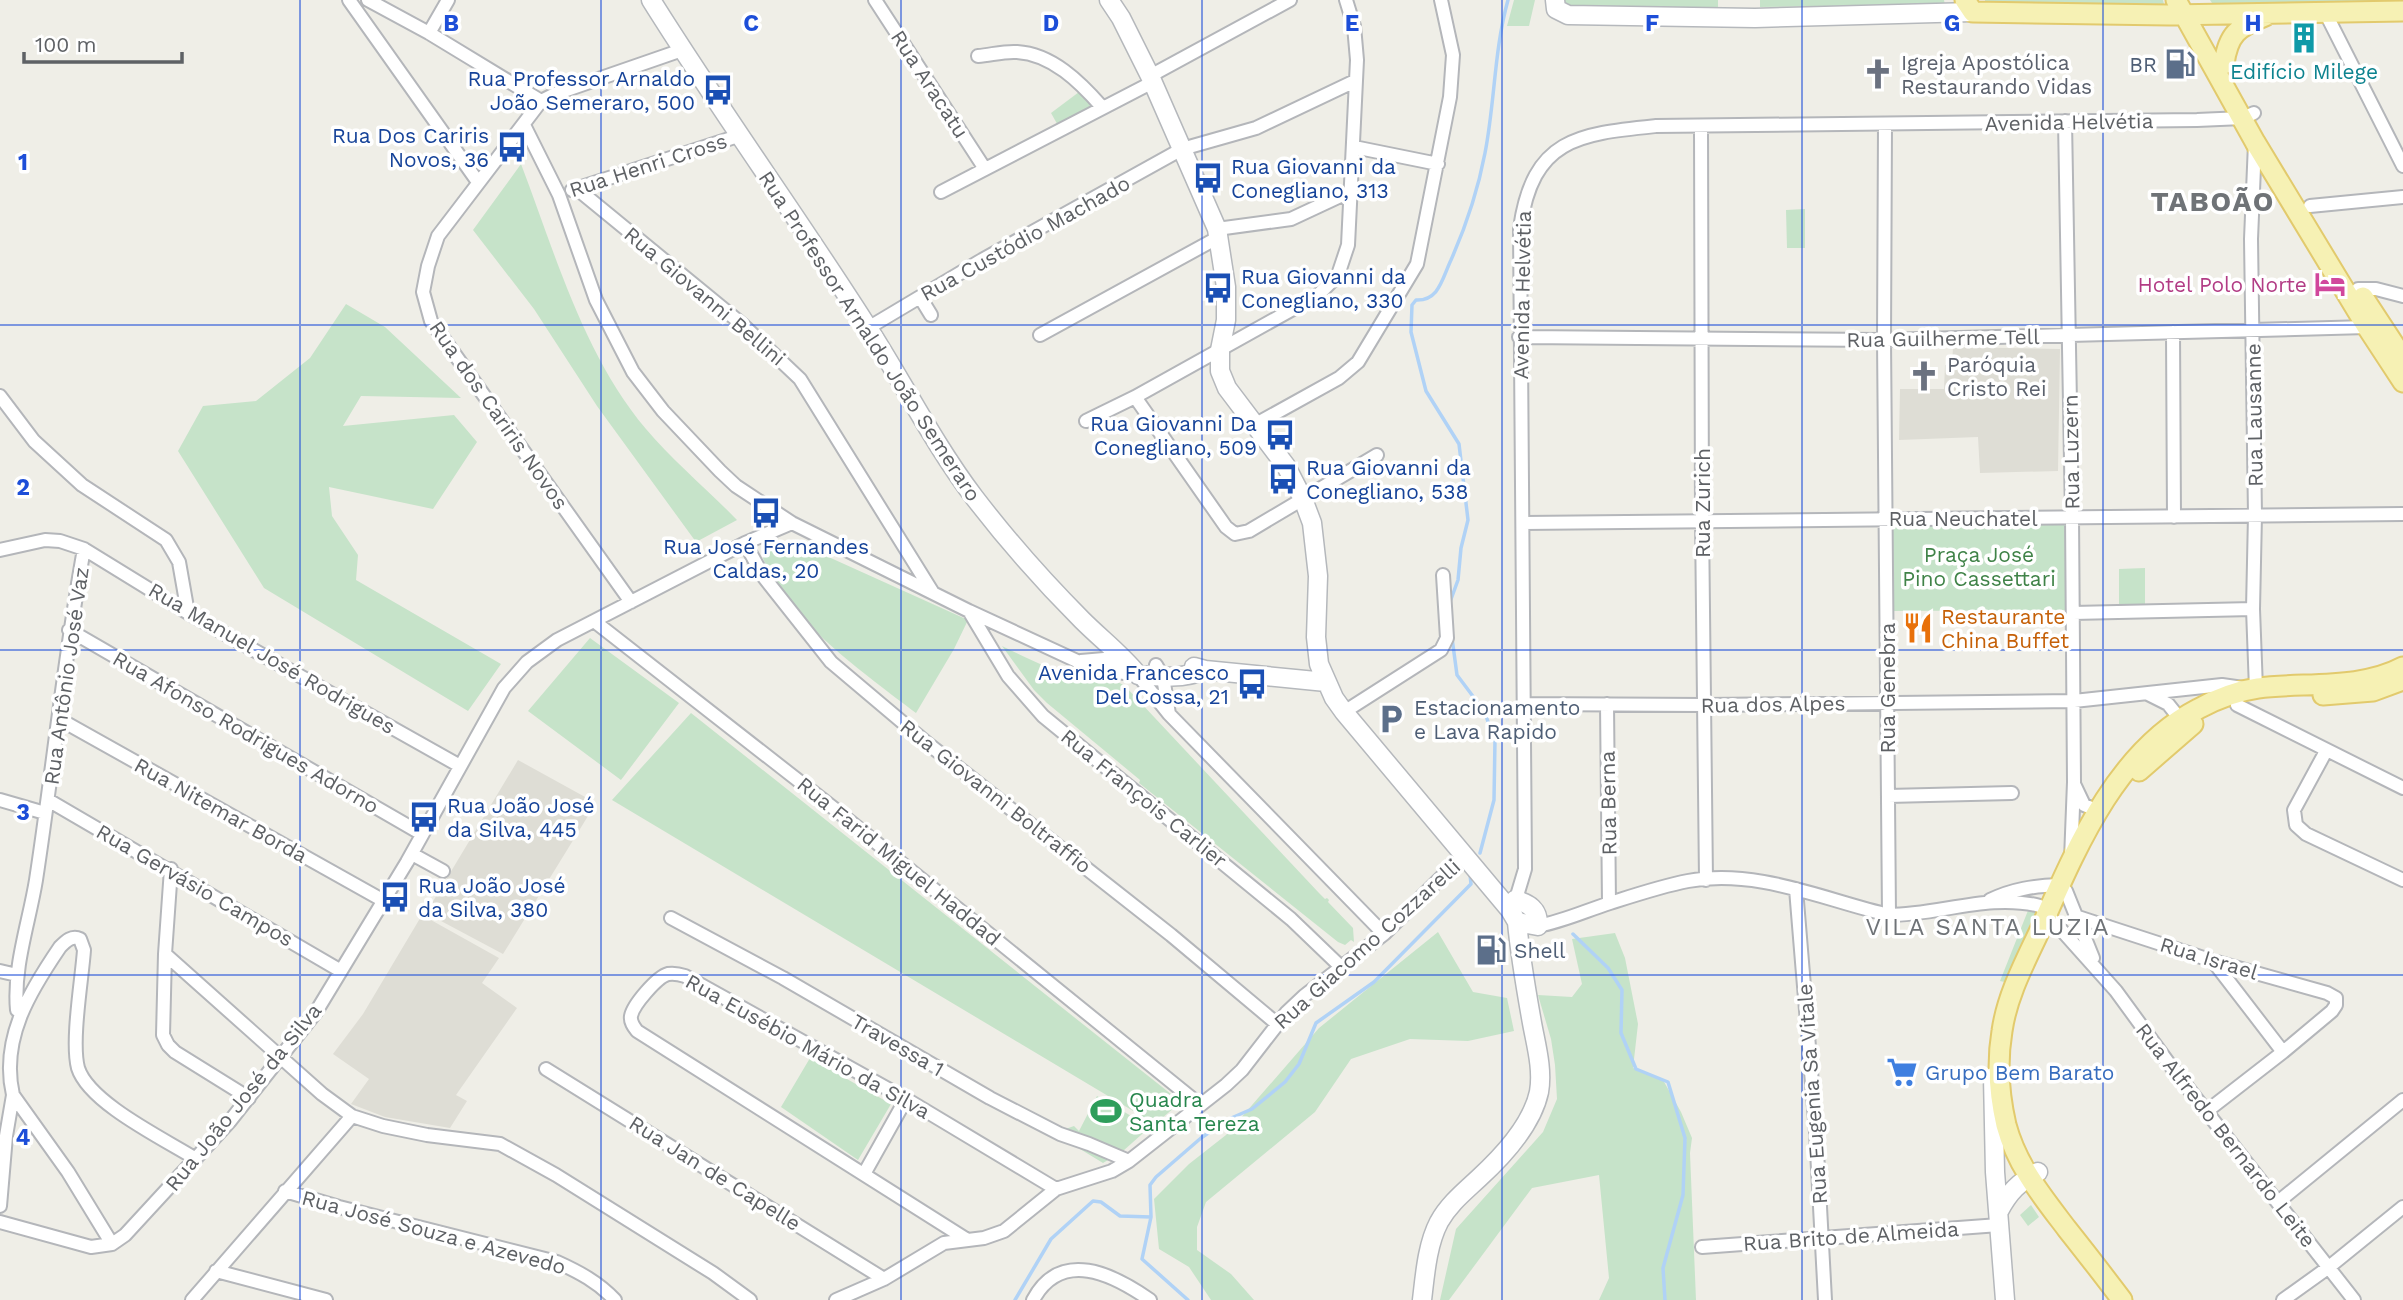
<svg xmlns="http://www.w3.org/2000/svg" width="2403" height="1300" font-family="'Work Sans',sans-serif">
<rect width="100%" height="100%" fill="#efeee7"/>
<path fill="#deddd5" d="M1953,347L2060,349L2058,471L1980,473L1978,437L1899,440L1900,389H1944L1945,365H1952Z
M518,760L596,803L503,954L426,913Z
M422,915L499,958L482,983L517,1008L456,1095L467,1101L450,1128L385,1117L351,1104L369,1079L333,1054L363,1014Z"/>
<path fill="#c6e3c9" d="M1514,0H1535L1529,26H1507Z
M1564,0H1718V8L1564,7Z
M1760,0H1944L1945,5L1760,7Z
M1985,0H2163L2165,8L1985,10Z
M2210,0H2403V2L2212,3Z
M1083,89L1099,105L1060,129L1051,113Z
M521,164C555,253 583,354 646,429C672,460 708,490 737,520L696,542L597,406L534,309L473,230Z
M1805,209V248H1787L1786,210Z
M346,304L385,327L461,398L361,396L343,426L454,415L477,442L433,509L329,487L332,516L358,555L356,580L501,664L468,711L264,588L178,451L203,406L256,401L310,358Z
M2067,521L2068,610L1890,611V522Z
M786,541L802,545L968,620L954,649L916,713C868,676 783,617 763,558L771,544Z
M2145,568V609L2119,610V569Z
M590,638L679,703L621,780L528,711Z
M1002,646C1023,656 1043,667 1065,673C1083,679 1111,676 1125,686L1319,893L1325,899L1327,898L1329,900L1328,902L1353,928L1354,942L1351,940L1345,945L1338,942L1139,783L1140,780L1047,703L1034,690Z
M691,713L1181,1102L1155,1124L612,800Z
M2029,908L2037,910L2044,916L2013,984L2000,981Z
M1438,932L1473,992L1507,998L1514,1031L1468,1041L1410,1039L1351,1059L1315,1112L1206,1202L1197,1227V1250L1231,1274L1254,1300H1211L1189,1267L1159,1249L1154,1199L1189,1164L1226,1135L1319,1028Z
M1615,933L1625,958L1638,1024L1633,1068L1663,1080L1681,1112L1692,1138L1690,1153L1696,1300H1599L1609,1278L1599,1175L1532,1188L1449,1300H1440L1456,1229L1543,1132L1557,1099L1555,1065L1551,1039L1538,995L1572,997L1582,984L1572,939Z
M810,1058L891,1104L858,1160L781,1107Z
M1097,1096L1150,1127L1123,1151L1103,1163L1062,1138L1060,1131L1074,1126L1079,1131Z
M2031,1205L2039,1217L2028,1226L2020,1215Z"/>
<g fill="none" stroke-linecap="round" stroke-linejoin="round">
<path stroke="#b0d2f6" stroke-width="3.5" d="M1450,602L1458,580L1461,548L1468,520L1459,444L1426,391L1411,332L1412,305L1416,300C1439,301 1442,279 1451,260C1466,226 1478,190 1485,153C1495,102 1494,50 1508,0
M1452,638L1457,675L1484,711L1495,740L1494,800L1480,853
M1573,934L1608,968L1622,990L1621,1033L1636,1069L1668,1082L1685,1138L1683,1195L1663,1268L1665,1300
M1151,1217L1142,1259L1188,1300
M1015,1300L1051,1239L1093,1201L1101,1202L1120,1216L1151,1217L1150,1185L1156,1177L1201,1138L1229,1119L1252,1109L1285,1082L1299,1064L1316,1023L1374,982L1471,884L1470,874"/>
<g stroke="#b4b6ba" stroke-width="16">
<path id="street" d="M349,0L478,182
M368,0L429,33L541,101
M875,0L985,169
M2325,12L2403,166
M429,33L448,0
M978,56C991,55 1004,51 1017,52C1052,54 1080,82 1102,107
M1150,76L1290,0
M2065,121L2072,517L2074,782L2071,859
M524,125L559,195L596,300L633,372L663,411L720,471L736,486L792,523L969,611L1077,661L1104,670L1138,675L1169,714L1384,934
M1885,125L1884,340L1889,915
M1701,126L1702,520L1706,880
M2255,143L2251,239L2255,515L2253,609L2256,689
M1354,147L1438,164
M576,188L743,325L800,379L933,593
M572,190L738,136
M941,192L1153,82
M2310,206L2403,197
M1217,229L1291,219L1351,191
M2358,289H2376L2403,296
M920,297L931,315
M868,328L982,260L1182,149L1256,128L1355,81
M2173,332L2174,517
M1040,335L1219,237
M1519,337L1884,340L2367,327
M0,396L34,441L82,485L166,540L179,562L188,613
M1135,397L1226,527L1235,534L1249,531L1377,455
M1086,421L1135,397L1318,295L1338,275L1348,245L1357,60L1354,26L1346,0
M1256,424L1339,378L1358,362L1417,264L1450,97L1453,55L1441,0
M1524,523L2403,514
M745,543L763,576L831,662L927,743L1171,935L1276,1023
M0,550L45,540L60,541L84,549L188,613L460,766
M631,602L431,321L423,292L428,266L438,236L541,101L555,94L682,50
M969,611L1008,676L1043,716L1291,919L1341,967
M2073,613L2253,609
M594,621L836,810L1200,1105
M69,630L422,834
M1081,661L1104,659L1128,662
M1156,665L1163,677L1169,714
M2148,694L2168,704L2180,719
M1524,704L1705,705L2074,701L2222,685L2243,688
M1607,704L1609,903
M2237,705L2403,788
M1344,712L1441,650L1447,638L1443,575
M59,719L384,901
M2326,751L2294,810L2296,825L2306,834L2403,880
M2075,786L2084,805L2099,811
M1888,796L2012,793
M0,800L45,813
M48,800L341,971
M412,854L443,871
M171,869L165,954L163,1035L168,1045L175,1052L249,1098
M1796,889L1816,1132L1825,1300
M1516,899L1525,869L1520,228C1533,138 1578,134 1656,126L2197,120L2243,118L2254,113
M1990,900C2013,889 2034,886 2059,885L2066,891L2093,958
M2075,916L2213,961L2327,993L2336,998V1005L2332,1011L2283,1052L2207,1111
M671,918L783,978L990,1098L1060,1134L1089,1144L1129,1161
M1538,926C1564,921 1585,911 1610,903C1635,895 1662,886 1688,881C1757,868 1824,900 1889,915C1939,915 1990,893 2040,906L2116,991L2170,1065L2354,1300
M165,954L322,1094L352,1116L383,1126L427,1135L500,1144L556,1175L713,1273L750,1300
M2213,961L2283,1052
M0,971L17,975
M17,1010C13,967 29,923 36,880C53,769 64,658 84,549
M546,1069L884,1279
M864,1174L906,1099
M285,1191L339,1207L557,1262C579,1272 598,1282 615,1300
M2278,1202L2403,1100
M0,1206L6,1136L13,1095
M0,1222L91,1247L112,1244L125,1235L230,1121L316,1012L407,862L504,688L527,662L557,640L745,543L792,523
M966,1239L637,1031C634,1027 630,1022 631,1016C633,1005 657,977 668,974C674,973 679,974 685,976L906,1099L1056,1189
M112,1244L68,1172L13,1095C0,1039 30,991 60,947C66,941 72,935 80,939L84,950C82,979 71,1041 78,1068C89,1103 164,1139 196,1159
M1702,1247L1999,1225
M216,1271L326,1300
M192,1300L352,1116
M836,1300L884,1279L944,1243L984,1238L1004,1231L1056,1189L1112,1171L1129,1161L1226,1085L1242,1070L1287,1012L1304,996L1384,934L1465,854
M1033,1300C1061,1248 1113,1274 1150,1300
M2283,1300L2329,1267L2403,1207"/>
</g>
<g stroke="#b5b8bc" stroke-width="21">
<path id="secondary" d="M651,0C721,112 799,219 870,331C905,386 934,444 974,497C1007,540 1043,581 1082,620C1101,639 1122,655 1138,675C1161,677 1184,679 1205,670
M1109,0L1121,18L1150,76L1217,229L1226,287V320L1220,350V371L1227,388L1286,466L1303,499L1312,523L1318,576L1316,637L1319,664L1334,698L1344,712L1510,910
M1555,0L1556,9L1568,15L1755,18L1973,12
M1194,667L1205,670L1326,682
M1515,900C1529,903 1539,910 1538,926L1517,922L1510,910Z
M1993,1077L1995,1172L2005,1300
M1999,1211C2009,1192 2019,1182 2038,1172
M1422,1300C1425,1275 1427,1245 1439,1222C1449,1204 1464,1192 1479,1178C1503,1156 1532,1125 1539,1092C1543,1069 1536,1045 1532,1023C1526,989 1520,956 1517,922"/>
</g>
<g stroke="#e2ca6d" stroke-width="23">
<path id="primary" d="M1965,0L1973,12L2169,15L2403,11
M2176,0L2255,142L2367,327L2403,382
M2224,64C2228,34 2238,27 2265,16
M2363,297L2403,358
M2323,695L2373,691L2403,680
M2139,771L2193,724
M2122,1300C2104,1276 2086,1253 2067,1229C2042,1196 2017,1166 2006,1125C1999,1095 1997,1061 2002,1031C2007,996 2024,964 2039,932C2075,851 2115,752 2198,709C2216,699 2237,691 2258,688C2304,682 2360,690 2403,667"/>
</g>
<use href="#street" stroke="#fff" stroke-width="12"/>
<use href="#secondary" stroke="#fff" stroke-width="18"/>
<use href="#primary" stroke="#f6f1b4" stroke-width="19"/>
</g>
<path fill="none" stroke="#1d4ed8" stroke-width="2" stroke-opacity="0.55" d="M300,0V1300M601,0V1300M901,0V1300M1202,0V1300M1502,0V1300M1802,0V1300M2103,0V1300M0,325H2403M0,650H2403M0,975H2403"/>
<defs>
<g id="building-bare" transform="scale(2.415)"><path d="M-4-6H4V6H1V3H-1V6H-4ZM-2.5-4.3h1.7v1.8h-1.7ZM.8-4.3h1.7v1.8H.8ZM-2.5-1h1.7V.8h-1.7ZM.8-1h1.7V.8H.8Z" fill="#0f9aa8" stroke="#fff" stroke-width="2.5" paint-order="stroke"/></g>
<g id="fuel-bare" transform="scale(2.415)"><path d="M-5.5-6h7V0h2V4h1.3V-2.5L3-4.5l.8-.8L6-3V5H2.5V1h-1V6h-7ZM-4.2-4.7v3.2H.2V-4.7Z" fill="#5c6f8a" stroke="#fff" stroke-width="2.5" paint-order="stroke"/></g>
<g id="church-bare" transform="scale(2.415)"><path d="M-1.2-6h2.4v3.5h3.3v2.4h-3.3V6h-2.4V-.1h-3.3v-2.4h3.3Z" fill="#6b7280" stroke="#fff" stroke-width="2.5" paint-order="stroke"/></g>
<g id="bus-bare" transform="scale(2.415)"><path d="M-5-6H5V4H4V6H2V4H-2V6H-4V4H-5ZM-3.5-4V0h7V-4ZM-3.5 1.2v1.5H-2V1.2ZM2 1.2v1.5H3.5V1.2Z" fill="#1a4fb4" stroke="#fff" stroke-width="2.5" paint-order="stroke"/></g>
<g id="hotel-bare" transform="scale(2.415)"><path d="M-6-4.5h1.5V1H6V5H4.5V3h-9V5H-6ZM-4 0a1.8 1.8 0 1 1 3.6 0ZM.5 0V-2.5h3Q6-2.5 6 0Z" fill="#d1479c" stroke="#fff" stroke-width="2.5" paint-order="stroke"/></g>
<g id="restaurant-bare" transform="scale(2.415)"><path d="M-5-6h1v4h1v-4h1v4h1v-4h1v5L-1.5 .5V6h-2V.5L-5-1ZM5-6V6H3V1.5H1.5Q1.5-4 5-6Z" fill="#e8710a" stroke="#fff" stroke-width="2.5" paint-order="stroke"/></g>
<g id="parking-bare" transform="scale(2.415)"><path d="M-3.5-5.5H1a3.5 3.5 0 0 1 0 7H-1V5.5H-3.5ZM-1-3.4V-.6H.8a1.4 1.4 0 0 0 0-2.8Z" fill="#5c6f8a" stroke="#fff" stroke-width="2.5" paint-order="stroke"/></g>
<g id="supermarket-bare" transform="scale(2.415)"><path d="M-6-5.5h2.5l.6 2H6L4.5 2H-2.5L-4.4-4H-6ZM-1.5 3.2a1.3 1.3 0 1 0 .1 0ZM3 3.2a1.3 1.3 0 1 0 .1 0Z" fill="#3f7fe0" stroke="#fff" stroke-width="2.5" paint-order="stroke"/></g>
<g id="stadium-bare" transform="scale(2.415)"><path d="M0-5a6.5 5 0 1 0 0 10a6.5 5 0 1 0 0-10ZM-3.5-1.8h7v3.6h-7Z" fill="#2e9e5b" stroke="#fff" stroke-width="2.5" paint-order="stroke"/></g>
</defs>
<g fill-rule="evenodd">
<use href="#building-bare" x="2304" y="38"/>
<use href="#fuel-bare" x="2180" y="64"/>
<use href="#church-bare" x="1878" y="74"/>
<use href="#bus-bare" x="718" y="90"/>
<use href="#bus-bare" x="512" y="147"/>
<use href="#bus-bare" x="1208" y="178"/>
<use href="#hotel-bare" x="2330" y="284"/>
<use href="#bus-bare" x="1218" y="288"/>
<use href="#church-bare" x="1924" y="376"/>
<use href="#bus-bare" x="1280" y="435"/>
<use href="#bus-bare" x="1283" y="479"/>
<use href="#bus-bare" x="766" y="513"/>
<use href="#restaurant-bare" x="1918" y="628"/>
<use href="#bus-bare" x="1252" y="684"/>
<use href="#parking-bare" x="1391" y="719"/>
<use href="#bus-bare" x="424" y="817"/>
<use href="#bus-bare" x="395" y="897"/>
<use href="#fuel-bare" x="1491" y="950"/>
<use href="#supermarket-bare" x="1902" y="1072"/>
<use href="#stadium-bare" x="1106" y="1111"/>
</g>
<g text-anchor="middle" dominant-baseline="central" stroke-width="7" stroke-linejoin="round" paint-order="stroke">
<g font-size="21" fill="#5b616d" stroke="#fff" text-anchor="start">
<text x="1901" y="62">Igreja Apostólica<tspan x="1901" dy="24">Restaurando Vidas</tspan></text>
<text x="1947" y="364">Paróquia<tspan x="1947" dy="24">Cristo Rei</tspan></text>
</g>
<g font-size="21" fill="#4e5e75" stroke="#fff" text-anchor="start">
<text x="2157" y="64" text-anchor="end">BR</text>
<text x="1414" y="707">Estacionamento<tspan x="1414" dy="24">e Lava Rapido</tspan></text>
<text x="1514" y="950">Shell</text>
</g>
<g font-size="21" fill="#0d838f" stroke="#fff">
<text x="2304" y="71">Edifício Milege</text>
</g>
<g font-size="21" fill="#164399" stroke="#fff" text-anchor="start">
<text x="695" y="78" text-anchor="end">Rua Professor Arnaldo<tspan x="695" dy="24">João Semeraro, 500</tspan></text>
<text x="489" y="135" text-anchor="end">Rua Dos Cariris<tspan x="489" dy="24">Novos, 36</tspan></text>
<text x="1231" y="166">Rua Giovanni da<tspan x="1231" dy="24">Conegliano, 313</tspan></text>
<text x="1241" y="276">Rua Giovanni da<tspan x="1241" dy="24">Conegliano, 330</tspan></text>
<text x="1257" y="423" text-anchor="end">Rua Giovanni Da<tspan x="1257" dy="24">Conegliano, 509</tspan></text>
<text x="1306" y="467">Rua Giovanni da<tspan x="1306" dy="24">Conegliano, 538</tspan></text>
<text x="766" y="546" text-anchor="middle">Rua José Fernandes<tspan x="766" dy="24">Caldas, 20</tspan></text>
<text x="1229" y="672" text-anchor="end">Avenida Francesco<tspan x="1229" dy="24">Del Cossa, 21</tspan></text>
<text x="447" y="805">Rua João José<tspan x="447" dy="24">da Silva, 445</tspan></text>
<text x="418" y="885">Rua João José<tspan x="418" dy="24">da Silva, 380</tspan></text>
</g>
<g font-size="21" fill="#5e6165" stroke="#fff">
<text transform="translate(930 84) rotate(57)">Rua Aracatu</text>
<text transform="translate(2069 122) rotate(-1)">Avenida Helvétia</text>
<text transform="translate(648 165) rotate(-18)">Rua Henri Cross</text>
<text transform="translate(1025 238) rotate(-29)">Rua Custódio Machado</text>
<text transform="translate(1522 295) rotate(-89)">Avenida Helvétia</text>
<text transform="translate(705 296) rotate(40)">Rua Giovanni Bellini</text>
<text transform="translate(870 336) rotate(57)">Rua Professor Arnaldo João Semeraro</text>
<text transform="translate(1943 338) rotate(-1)">Rua Guilherme Tell</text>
<text transform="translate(499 415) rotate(55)">Rua dos Cariris Novos</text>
<text transform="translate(2254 415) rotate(-91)">Rua Lausanne</text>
<text transform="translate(2071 452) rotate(-91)">Rua Luzern</text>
<text transform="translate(1702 503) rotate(-90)">Rua Zurich</text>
<text x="1963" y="518">Rua Neuchatel</text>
<text transform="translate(272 658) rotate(30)">Rua Manuel José Rodrigues</text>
<text transform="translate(66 676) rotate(-82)">Rua Antônio José Vaz</text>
<text transform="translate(1887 688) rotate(-90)">Rua Genebra</text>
<text transform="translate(1773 704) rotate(-1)">Rua dos Alpes</text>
<text transform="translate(246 732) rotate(30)">Rua Afonso Rodrigues Adorno</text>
<text transform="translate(996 796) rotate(38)">Rua Giovanni Boltraffio</text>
<text transform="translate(1144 798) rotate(39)">Rua François Carlier</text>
<text transform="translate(1608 803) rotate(-91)">Rua Berna</text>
<text transform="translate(221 810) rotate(29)">Rua Nitemar Borda</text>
<text transform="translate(899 861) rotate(39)">Rua Farid Miguel Haddad</text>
<text transform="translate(195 885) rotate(30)">Rua Gervásio Campos</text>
<text transform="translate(1367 944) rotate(-42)">Rua Giacomo Cozzarelli</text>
<text transform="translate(2209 958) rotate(17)">Rua Israel</text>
<text transform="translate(898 1045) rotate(30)">Travessa 1</text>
<text transform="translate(808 1046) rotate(29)">Rua Eusébio Mário da Silva</text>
<text transform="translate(1812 1094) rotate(-94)">Rua Eugenia Sa Vitale</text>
<text transform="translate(243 1097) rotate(-51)">Rua João José da Silva</text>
<text transform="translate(2226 1135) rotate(52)">Rua Alfredo Bernardo Leite</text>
<text transform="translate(715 1173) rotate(32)">Rua Jan de Capelle</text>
<text transform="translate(434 1232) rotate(15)">Rua José Souza e Azevedo</text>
<text transform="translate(1851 1236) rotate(-4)">Rua Brito de Almeida</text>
</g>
<g font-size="21" fill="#b23c85" stroke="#fff" text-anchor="end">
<text x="2307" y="284">Hotel Polo Norte</text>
</g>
<g font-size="21" fill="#408348" stroke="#fff">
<text x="1979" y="554">Praça José<tspan x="1979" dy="24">Pino Cassettari</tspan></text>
</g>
<g font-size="21" fill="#c56008" stroke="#fff" text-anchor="start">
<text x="1941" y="616">Restaurante<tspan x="1941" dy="24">China Buffet</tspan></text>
</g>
<g font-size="21" fill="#366cbe" stroke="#fff" text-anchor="start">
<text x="1925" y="1072">Grupo Bem Barato</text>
</g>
<g font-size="21" fill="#27864d" stroke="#fff" text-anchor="start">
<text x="1129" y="1099">Quadra<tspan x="1129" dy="24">Santa Tereza</tspan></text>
</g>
<g font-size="24" letter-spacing="2" fill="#6f7377" stroke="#fff">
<text x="1988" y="927">VILA SANTA LUZIA</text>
</g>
<g font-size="28" font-weight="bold" letter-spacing="2" fill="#6f7377" stroke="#fff">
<text x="2213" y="201">TABOÃO</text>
</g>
</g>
<g font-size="23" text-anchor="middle" font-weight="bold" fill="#1d4ed8" stroke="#fff" stroke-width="7" stroke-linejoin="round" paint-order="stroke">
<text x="451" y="31">B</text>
<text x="751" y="31">C</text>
<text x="1051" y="31">D</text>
<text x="1352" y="31">E</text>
<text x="1652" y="31">F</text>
<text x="1952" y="31">G</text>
<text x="2253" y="31">H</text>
<text x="23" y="170">1</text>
<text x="23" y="495">2</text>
<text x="23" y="820">3</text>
<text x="23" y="1145">4</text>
</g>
<path d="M24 52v10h158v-10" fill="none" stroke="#5e6165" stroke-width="3.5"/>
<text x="35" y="52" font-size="21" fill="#5e6165" stroke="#ffffff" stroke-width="5" paint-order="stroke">100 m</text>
</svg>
